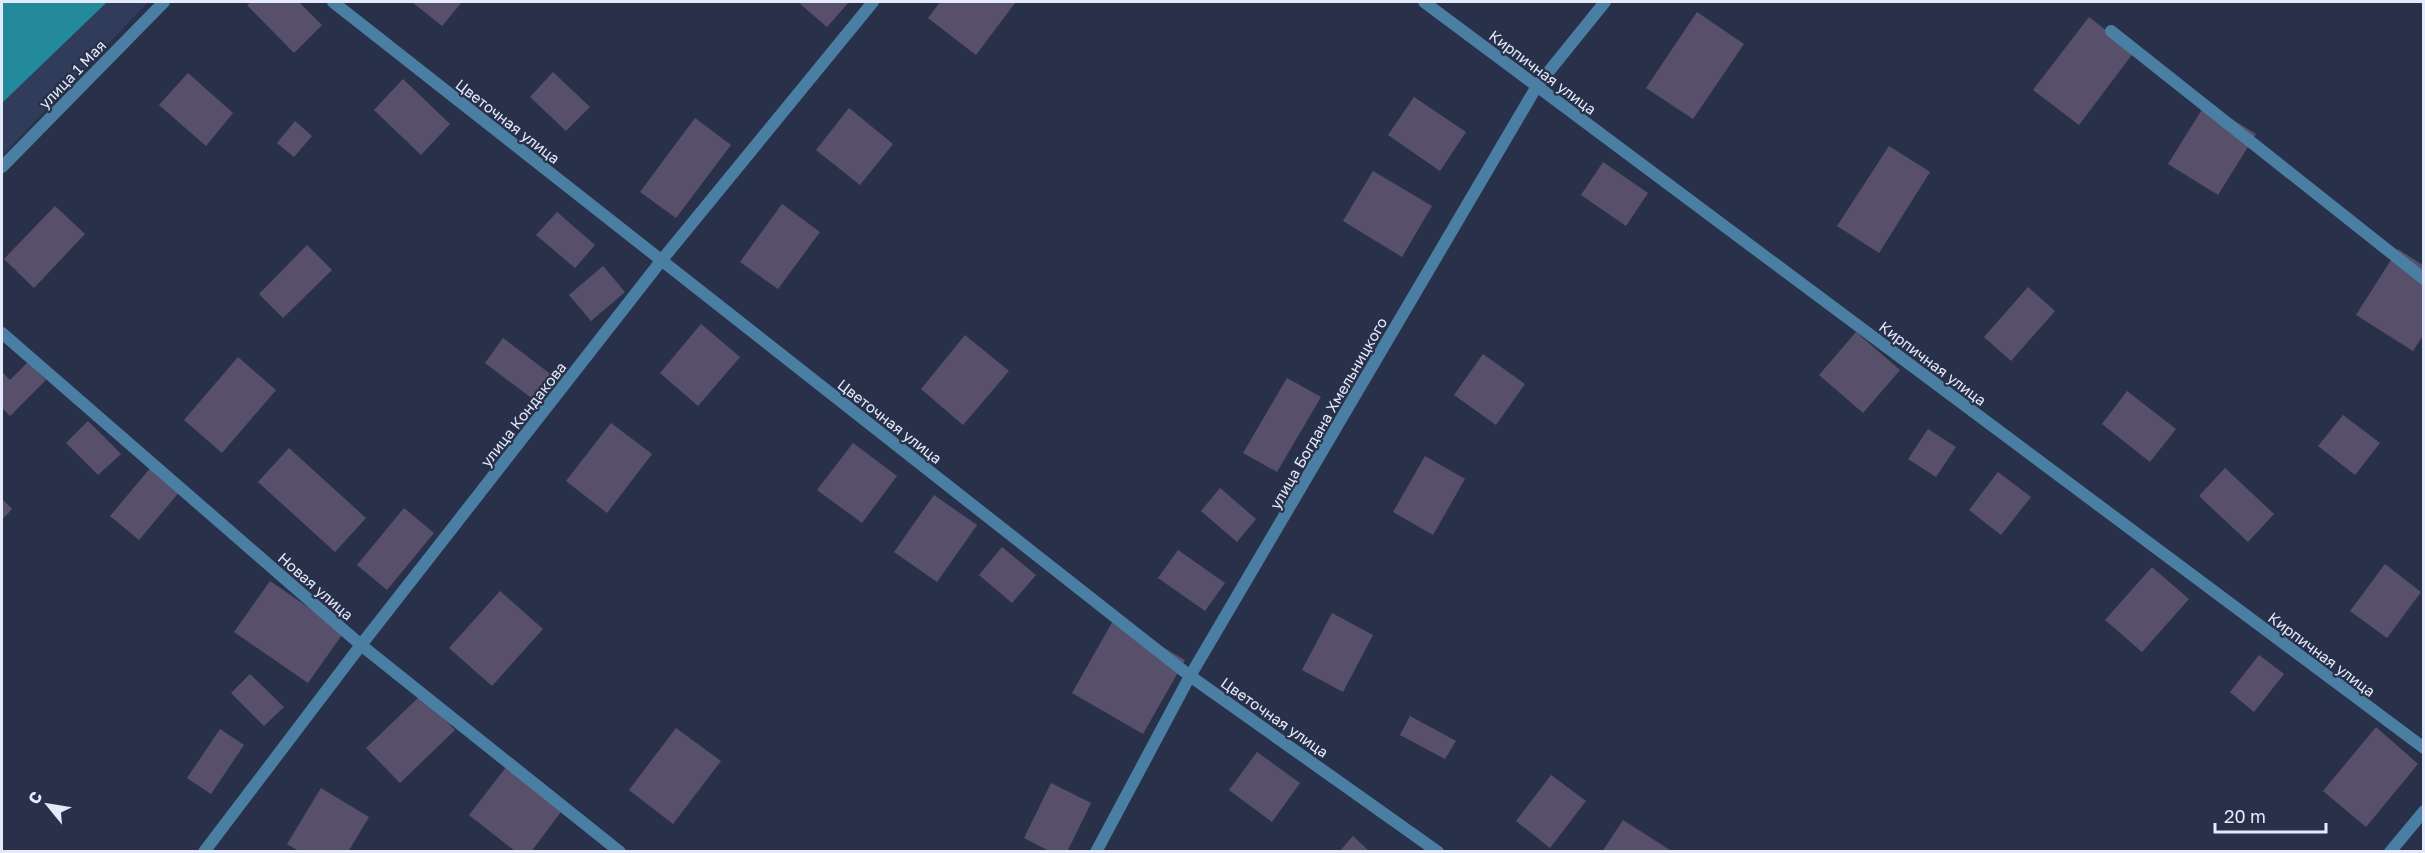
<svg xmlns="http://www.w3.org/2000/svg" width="2425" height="853" font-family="'Golos Text',sans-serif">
<rect width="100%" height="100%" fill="#29314a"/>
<path fill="#313b5a" d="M2,2H148L2,156Z"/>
<path fill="#238a9b" d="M2,2H107L2,103Z"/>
<path fill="#58506b" d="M251,2H299L322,25L294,53L247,5Z
M412,2H462L442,26Z
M798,2H849L827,27Z
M940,2H1012L1015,3L976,55L928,18Z
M1697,12L1744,44L1693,119L1646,88Z
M2089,17L2134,52L2079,125L2033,90Z
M553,72L590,107L566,131L530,97Z
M188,73L233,113L206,146L159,105Z
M403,79L450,124L421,155L374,110Z
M1414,97L1466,132L1440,171L1388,135Z
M2206,103L2256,134L2218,195L2168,164Z
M849,108L893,144L860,185L816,150Z
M695,118L731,145L676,218L640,192Z
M295,121L312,136L294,157L277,143Z
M1889,146L1930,172L1879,253L1837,226Z
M1603,162L1648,193L1626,226L1581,195Z
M1373,171L1432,206L1402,257L1343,221Z
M782,204L820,232L778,289L740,262Z
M55,206L85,234L34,288L4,259Z
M557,212L595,245L575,268L536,235Z
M307,245L332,270L283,318L259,294Z
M2398,249L2424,266V334L2413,351L2356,315Z
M603,266L625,292L591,321L569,295Z
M2028,287L2055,311L2011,361L1984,337Z
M701,324L740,357L698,406L660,373Z
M1856,332L1900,370L1863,413L1819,375Z
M965,335L1009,371L963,425L921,389Z
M503,338L553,376L534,400L485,363Z
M1483,354L1525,384L1496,425L1454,395Z
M238,357L276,390L222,453L184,420Z
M28,362L46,380L10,416L2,408V372L10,380Z
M1287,378L1321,397L1277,472L1243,453Z
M2127,391L2176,429L2150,462L2102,424Z
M2343,415L2380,443L2355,475L2318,446Z
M88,421L121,454L98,475L66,443Z
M611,423L652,454L607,513L566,481Z
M1928,429L1956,447L1936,477L1908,459Z
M853,443L897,476L862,523L817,490Z
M289,448L366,518L335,552L258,482Z
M1425,456L1465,479L1433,535L1393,512Z
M152,466L181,490L139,540L110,516Z
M2225,468L2274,514L2248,542L2199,496Z
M1998,472L2031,497L2001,535L1969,510Z
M1220,488L1256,519L1237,542L1201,511Z
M934,495L977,525L937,582L894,552Z
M2,499L12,509L2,520Z
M404,508L434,533L387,590L357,565Z
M1002,547L1036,575L1012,603L979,575Z
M1178,550L1225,583L1205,611L1158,578Z
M2385,564L2421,592L2387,638L2350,611Z
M2152,567L2189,599L2142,652L2105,620Z
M270,581L344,632L308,683L234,632Z
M500,591L543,629L492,686L449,648Z
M1332,613L1373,635L1343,692L1302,670Z
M1114,619L1185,660L1143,734L1072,693Z
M2259,655L2284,674L2254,712L2230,692Z
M250,674L284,707L264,726L231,693Z
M421,695L455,730L400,783L366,748Z
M1410,716L1456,741L1445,759L1400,735Z
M2376,727L2418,764L2366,827L2323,791Z
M676,728L721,761L673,824L629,790Z
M220,729L244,745L211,794L187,778Z
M1257,752L1300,783L1272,822L1229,790Z
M507,766L563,809L531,852H516L469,815Z
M1551,775L1586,801L1550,848L1516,821Z
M1051,783L1091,803L1067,852H1051L1024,838Z
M321,788L369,817L348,852H300L287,844Z
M1623,820L1673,852H1602Z
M1353,836L1370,852H1339Z"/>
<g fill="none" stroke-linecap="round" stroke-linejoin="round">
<path stroke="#4a7ea2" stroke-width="12" d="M2111,31L2424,279"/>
<path stroke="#4a7ea2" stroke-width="12" d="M333,2L1190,676L1438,852
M1424,2L2424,748
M2,333L361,645L620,852
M204,852L361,645L661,261L873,2
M1096,852L1190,676L1537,86L1605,2
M2390,852L2424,811"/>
<path stroke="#4a7ea2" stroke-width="12" d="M2,167L164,2"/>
</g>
<g text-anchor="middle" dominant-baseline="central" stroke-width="4.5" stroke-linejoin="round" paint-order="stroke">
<g font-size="15" fill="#e4eafa" stroke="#29314a">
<text transform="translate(1543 72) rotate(37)">Кирпичная улица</text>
<text transform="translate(72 74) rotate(-46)">улица 1 Мая</text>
<text transform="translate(508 121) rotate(38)">Цветочная улица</text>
<text transform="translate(1933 363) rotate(37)">Кирпичная улица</text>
<text transform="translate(1328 413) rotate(-60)">улица Богдана Хмельницкого</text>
<text transform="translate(523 414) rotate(-52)">улица Кондакова</text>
<text transform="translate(890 421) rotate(38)">Цветочная улица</text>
<text transform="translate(316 586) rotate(41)">Новая улица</text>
<text transform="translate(2322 654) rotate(37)">Кирпичная улица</text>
<text transform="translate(1275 717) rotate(35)">Цветочная улица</text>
</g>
</g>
<rect width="2425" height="853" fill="none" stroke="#e4eafa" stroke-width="6"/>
<g transform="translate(48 805) rotate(300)" stroke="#29314a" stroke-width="4.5" paint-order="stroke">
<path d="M0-4.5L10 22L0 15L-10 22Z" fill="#e4eafa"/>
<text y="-9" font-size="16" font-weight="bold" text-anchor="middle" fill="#e4eafa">С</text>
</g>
<path d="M2215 823v9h111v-9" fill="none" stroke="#e4eafa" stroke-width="3"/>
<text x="2224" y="823" font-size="18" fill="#e4eafa" stroke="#29314a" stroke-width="4.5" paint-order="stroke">20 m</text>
</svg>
